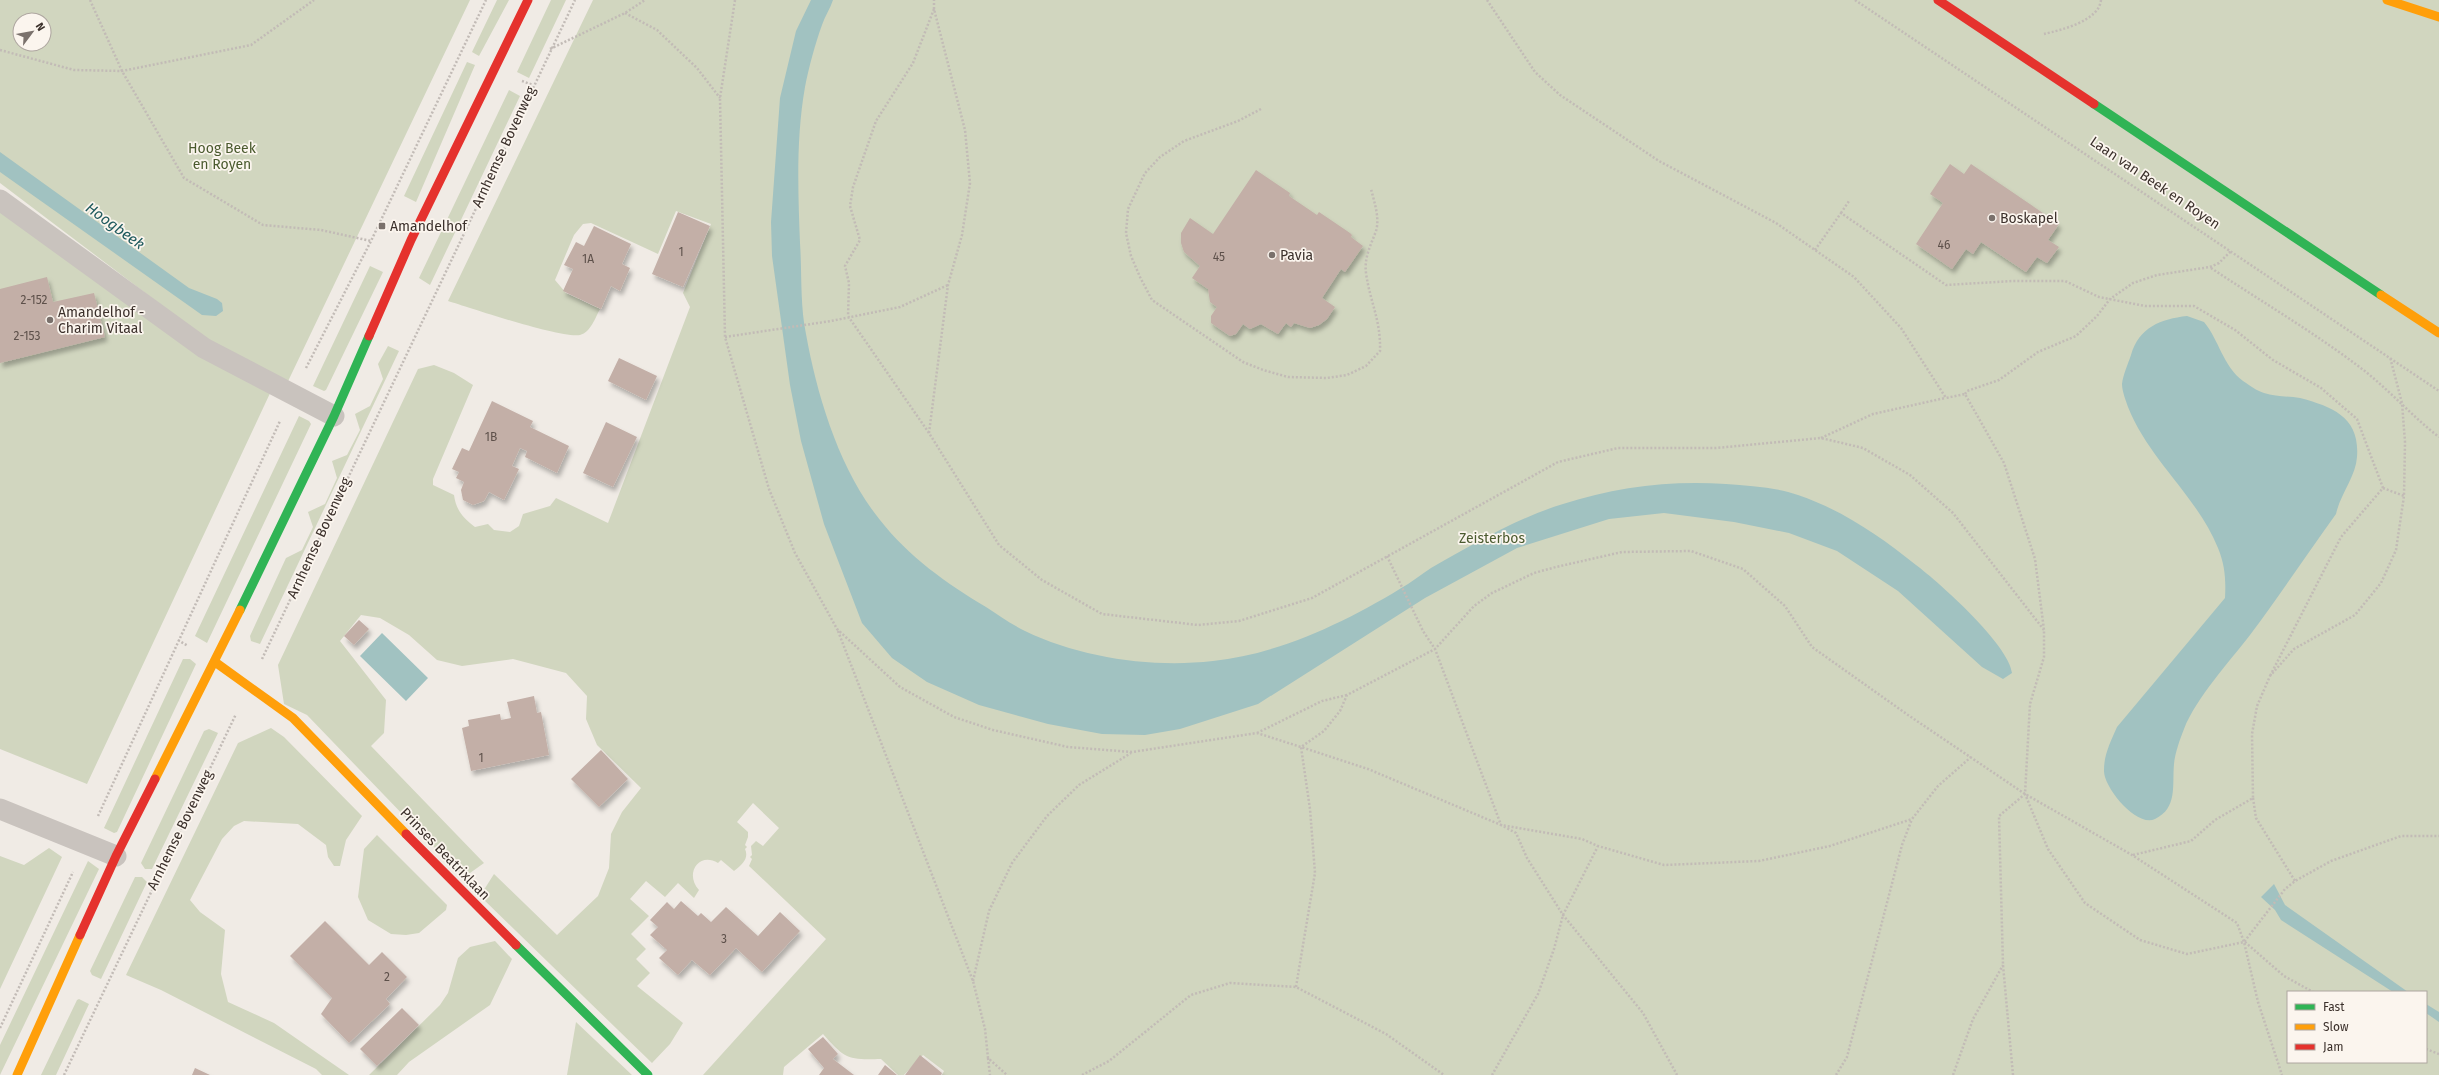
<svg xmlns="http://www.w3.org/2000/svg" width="2439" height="1075" font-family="'Fira Sans',sans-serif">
<defs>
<filter id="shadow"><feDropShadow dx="2.5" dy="4.5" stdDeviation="2" flood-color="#0004"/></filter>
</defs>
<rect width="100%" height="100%" fill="#f0ebe5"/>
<path fill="#d1d6bf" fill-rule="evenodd" d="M0,0H470L281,396L272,389L87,784L0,749V211L267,385L0,183ZM20,20H44V44H20Z
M497,0H509L479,56L472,52Z
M551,0H566L529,78L517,72Z
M593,0H2439V1075H942L944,1071L923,1055L904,1075H898L881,1059C848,1060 845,1059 823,1034L784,1067L783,1075H703L826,939L749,866L752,859L750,857L752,855L751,846L756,841L763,846L779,828L753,803L737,822L748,832V837L745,845L747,847L745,849C749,858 743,864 734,871L721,860L718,863C699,851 684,874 699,890L694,898L678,883L665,897L646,881L630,899L649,916L631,934L646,949L636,959L650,973L637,986L683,1023L670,1044L652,1063L480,896L494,874L557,935L598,896L609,868L611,834L622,812L641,788L597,745L586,719L587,696L566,673L513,659L462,666L437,660L409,635L380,618L361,615L340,641L386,700L384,733L371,746L484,863L470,873L460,874L307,715L284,704L278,665L418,369L434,365L454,373L473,385L433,479V485L454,495C456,510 463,518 475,527L488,524L494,530L510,532L519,526L523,514L550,506L556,498L608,523L690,307L683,293L711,224L676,211L658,254L591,223L583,224L574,235L555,280L566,293L600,309C595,318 591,332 580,335C562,339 471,308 448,301ZM2288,992H2426V1062H2288Z
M467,62L475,65L416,202L404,196Z
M509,90L520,96L430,285L419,278Z
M370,266L383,272L326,390L324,391L313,386Z
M388,346L399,351L260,644L251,641L250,636L286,558L302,550L313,527L308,512L325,504L337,478L332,461L347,455L360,430L355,414L370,406L383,379L378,364Z
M299,416L309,421L311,424L207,643L195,636Z
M183,659H190L196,664L117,832L114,833L104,828Z
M271,728L284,737L362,816L346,840L340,866H334L328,857L326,845L298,824L244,821L234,826L222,839L190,900L200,912L225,930L221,974L228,1002L274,1023L349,1075H322L316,1069L161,990L126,975L238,743Z
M209,729L218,733L152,869H145L141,863L204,731Z
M377,835L447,905L446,910L419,933L406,935L391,934L368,920L358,897L364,849Z
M49,848L62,857L0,989V856L24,865Z
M88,861L99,869L0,1075V1045Z
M135,877H142L147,882L101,979L92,975L90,971Z
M495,941L512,959L490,1005L409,1062L397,1075H369L440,1005L448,993L458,958L470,947Z
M79,999L89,1004L56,1075H41L77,1000Z
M576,1022L632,1075H567Z"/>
<path fill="#a1c2c1" d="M811,0H833C830,9 825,16 822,25C815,44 809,67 805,87C796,138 798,191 800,243C802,273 800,305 806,334C817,396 840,471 880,520C909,557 946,583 986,607C998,615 1011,624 1025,631C1081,658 1152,668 1213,661C1281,654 1350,620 1408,584C1416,579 1423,573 1431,568C1472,545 1517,518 1563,504C1615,487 1671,480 1726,484C1750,486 1775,487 1798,495C1842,510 1880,536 1916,565C1940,583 2009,645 2012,673L2003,679L1982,667L1898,591L1837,551L1789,533L1734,522L1664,513L1609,519L1517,548L1425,598L1258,704L1180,729L1145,735L1102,734L1048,724L979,705L927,682L892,658L862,623L824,524L801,441L790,385L772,256L771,222L780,98L796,31Z
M0,152L189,288L217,299L222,303L223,311L216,316L202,315L0,172Z
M2187,316L2204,322C2219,340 2223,366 2243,381C2249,385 2257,391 2264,393C2275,397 2289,396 2300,398C2334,407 2360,418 2357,457C2356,476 2340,495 2336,514C2307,554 2280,595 2250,635C2230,661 2196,698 2184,729C2180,739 2175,753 2174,764C2172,785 2178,808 2155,819C2137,828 2103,787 2104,770C2104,754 2111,741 2117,727L2225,598C2226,580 2225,565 2218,548C2197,496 2149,460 2128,407C2126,401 2122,391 2122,384C2123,375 2128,364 2131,355C2139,327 2161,319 2187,316Z
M382,633L428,678L406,701L360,656Z
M2274,884L2285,905L2408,992H2393L2281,920L2275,910L2261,897Z
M2426,1004L2439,1012V1022L2426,1013Z"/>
<path fill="#c3afa7" filter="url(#shadow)" d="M1950,164L1964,174L1971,164L2059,224L2048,240L2059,247L2047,263L2037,257L2026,272L1981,242L1973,254L1966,249L1952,269L1916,244L1943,203L1930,194Z
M1256,170L1290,193L1289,196L1317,215L1319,212L1350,233L1352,235L1351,237L1363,246L1345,272L1341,269L1322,298L1335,307L1327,319L1319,325L1310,328L1294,323L1291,327L1286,323L1278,334L1261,324L1250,329L1243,324L1236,334L1230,336L1211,323V316L1217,307L1210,302L1208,289L1192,278L1200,266L1184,252L1181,243V233L1190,218L1213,234Z
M678,212L710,226L683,287L652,274Z
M594,226L631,244L622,264L630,268L620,291L611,286L601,309L563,291L573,269L564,265L576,242L584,246Z
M47,277L53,302L94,293L105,337L0,363V289Z
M619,358L657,376L646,400L608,381Z
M492,401L533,421L530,427L569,446L557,473L525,457L527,451L520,448L512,466L519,469L504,500L489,492L484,501L473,505L463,500L461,490L464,482L456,478L459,472L452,469L462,448L469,451Z
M606,422L637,437L613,487L583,473Z
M359,620L369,629L354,645L344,636Z
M534,696L537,713L541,712L549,755L471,771L462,728L469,726L468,720L500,714L501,720L511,718L507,702Z
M601,750L628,779L599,807L571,779Z
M681,901L698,916L701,913L711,922L726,907L758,936L780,912L800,931L762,972L736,948L710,975L692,960L678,975L659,958L667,950L650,935L658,927L650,920L667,902L674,909Z
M325,921L369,965L382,952L407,977L386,999L390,1004L349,1043L321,1014L332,998L290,956Z
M402,1008L419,1025L377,1066L360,1049Z
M823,1037L838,1054L833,1059L854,1075H819L824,1068L808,1049Z
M920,1055L942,1073L941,1075H905Z
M885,1065L897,1075H878Z
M195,1068L210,1075H192Z"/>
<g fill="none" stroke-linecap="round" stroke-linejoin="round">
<path stroke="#c2bbb6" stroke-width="2.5" stroke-dasharray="2 2" stroke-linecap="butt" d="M90,0L122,71L184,178L263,225L321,230L371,241
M735,0L720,98L725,337L769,489L795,553L837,629L900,687L954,717L993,730L1068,747L1132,752L1257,733L1301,747L1324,731L1340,711L1347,695L1435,649L1474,606L1492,593L1534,573L1556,567L1622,552L1691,551L1743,569L1785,606L1812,647L1908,715L2025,794L2132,855L2237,923L2244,942L2258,1002L2282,1075
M1487,0L1535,72L1560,95L1659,161L1776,223L1854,277L1901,328L1946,398L1965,394L2004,463L2035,559L2044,630V657L2030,704L2025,794L2048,849L2085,903L2140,940L2187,954L2244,942L2285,889L2295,881L2331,861L2401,836H2439
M1855,0L2439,391
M934,9L913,63L876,121L853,187L850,206L860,240L845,266L849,283L848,316L929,433L999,545L1042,580L1102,614L1198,625L1239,621L1312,598L1558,462L1618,448H1716L1821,438L1863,448L1910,475L1953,513L2044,630
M625,13L657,30L697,68L720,98
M2044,34C2061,30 2099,21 2101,0
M550,49L625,13L645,0
M0,50L74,70L122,71L251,45L314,0
M522,81L533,85
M1261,109L1238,121L1184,141L1160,157L1145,173L1128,209L1126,233L1131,256L1140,277L1152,300L1243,362L1263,370L1288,377L1327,378L1347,375L1366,366L1380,351C1381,320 1370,302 1366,273C1364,257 1371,245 1376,231C1380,218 1374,201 1371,189
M1841,213L1849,201
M1815,250L1841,213L1946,285L2013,281H2065L2099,297L2145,306H2194L2235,330L2273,360L2321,388L2357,419L2383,488L2341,537L2270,676
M2211,268C2262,302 2317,334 2366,372C2392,393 2413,417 2439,437
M725,337L831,321L900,307L948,285
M306,368L371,241L486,0
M1965,394L1967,391L1999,380L2038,352L2076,336L2097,316L2110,299L2133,283L2157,275L2210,267L2219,263L2231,251
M929,433L948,285L962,235L970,183L965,130L934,9V0
M1821,438L1873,414L1945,398
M2383,488L2404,496
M1387,556L1423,631L1435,649L1501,825L1516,833L1527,858L1563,915L1643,1013L1677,1075
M838,631L973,981L985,1029L988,1058L1007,1075
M178,640L188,646
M262,659L575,0
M1257,733L1322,701L1347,695
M2253,798L2256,818L2295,881
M98,816L280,421
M2133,855L2191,841L2215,820L2253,798L2252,734L2257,706L2270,676L2294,649L2355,615L2381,583L2396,550L2404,496L2405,442L2402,403L2390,357
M2245,942L2284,976L2313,992
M973,981L989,911L1012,863L1047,816L1079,785L1131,753
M1296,987L1315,873L1310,809L1301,747L1368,769L1501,825L1582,839L1598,846L1664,865L1759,861L1830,846L1912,819L1938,786L1971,757
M0,1028L73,872
M2426,1049L2439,1054
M988,1058L990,1075
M64,1075L236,714
M1082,1075L1109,1061L1191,995L1230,983L1296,987L1386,1034L1444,1075
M1492,1075L1538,994L1554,949L1563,915L1598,846
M1836,1075L1847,1057L1902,845L1912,819
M1953,1075L1973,1019L2003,965
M2013,1075L2003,965L1999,816L2025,794"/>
<path stroke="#c9c3be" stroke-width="21" d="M0,200L204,348L334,416
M0,809L116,856"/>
<path stroke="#30b455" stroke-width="9" d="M2094,104L2381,295
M240,610L334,416L369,336
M516,945L648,1075"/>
<path stroke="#ff9f0a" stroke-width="9" d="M2387,0L2439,17
M2381,295L2439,333
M215,662L293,718L406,834
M155,779L240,610
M17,1075L80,935"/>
<path stroke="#e5322d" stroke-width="9" d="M1938,0L2094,104
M369,336L411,240L528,0
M406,834L516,945
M80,935L116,856L155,779"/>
</g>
<g fill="#7a716c" stroke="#fbf5ee" stroke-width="1.5">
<circle cx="1992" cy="218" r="4"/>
<rect x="378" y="222" width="8" height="8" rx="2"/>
<circle cx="1272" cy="255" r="4"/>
<circle cx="50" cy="320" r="4"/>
</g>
<g text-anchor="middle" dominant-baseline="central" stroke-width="3.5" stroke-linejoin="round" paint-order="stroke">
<g font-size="12" fill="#5d504a">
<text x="1944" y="245">46</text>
<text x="681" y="252">1</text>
<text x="1219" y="257">45</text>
<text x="588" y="259">1A</text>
<text x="34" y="300">2-152</text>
<text x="27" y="336">2-153</text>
<text x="491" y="437">1B</text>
<text x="481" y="758">1</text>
<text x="724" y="939">3</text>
<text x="387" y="977">2</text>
</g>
<g font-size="14" fill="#3b302b" stroke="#fbf5ee">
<text transform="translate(504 147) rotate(-65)">Arnhemse Bovenweg</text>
<text transform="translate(2155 183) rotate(34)">Laan van Beek en Royen</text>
<text transform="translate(319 538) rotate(-65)">Arnhemse Bovenweg</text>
<text transform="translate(180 830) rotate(-64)">Arnhemse Bovenweg</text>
<text transform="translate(445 854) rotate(46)">Prinses Beatrixlaan</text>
</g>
<g font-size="14" fill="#4a5a2e" stroke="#fbf5ee">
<text x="222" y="148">Hoog Beek<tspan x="222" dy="16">en Royen</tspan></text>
<text x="1492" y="538">Zeisterbos</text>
</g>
<g font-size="14" fill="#3b302b" stroke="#fbf5ee" text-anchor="start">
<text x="2000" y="218">Boskapel</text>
<text x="390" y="226">Amandelhof</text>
<text x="1280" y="255">Pavia</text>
<text x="58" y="312">Amandelhof -<tspan x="58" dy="16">Charim Vitaal</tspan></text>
</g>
<g font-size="15" font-style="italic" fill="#1f5a5e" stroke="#fbf5ee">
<text transform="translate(115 226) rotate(36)">Hoogbeek</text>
</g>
</g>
<rect x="2287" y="991" width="140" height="72" fill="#fbf5ee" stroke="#aea6a0"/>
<rect x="2295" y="1004" width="20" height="6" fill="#30b455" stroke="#aea6a0"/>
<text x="2323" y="1011" font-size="12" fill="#3b302b">Fast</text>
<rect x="2295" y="1024" width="20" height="6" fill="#ff9f0a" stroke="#aea6a0"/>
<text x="2323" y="1031" font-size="12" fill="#3b302b">Slow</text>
<rect x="2295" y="1044" width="20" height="6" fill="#e5322d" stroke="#aea6a0"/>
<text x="2323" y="1051" font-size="12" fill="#3b302b">Jam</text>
<g transform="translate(32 32) rotate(58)"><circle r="19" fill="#fbf5ee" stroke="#aea6a0"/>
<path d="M0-3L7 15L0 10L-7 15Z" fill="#7a716c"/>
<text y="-6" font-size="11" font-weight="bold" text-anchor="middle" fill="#3b302b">N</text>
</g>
</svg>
